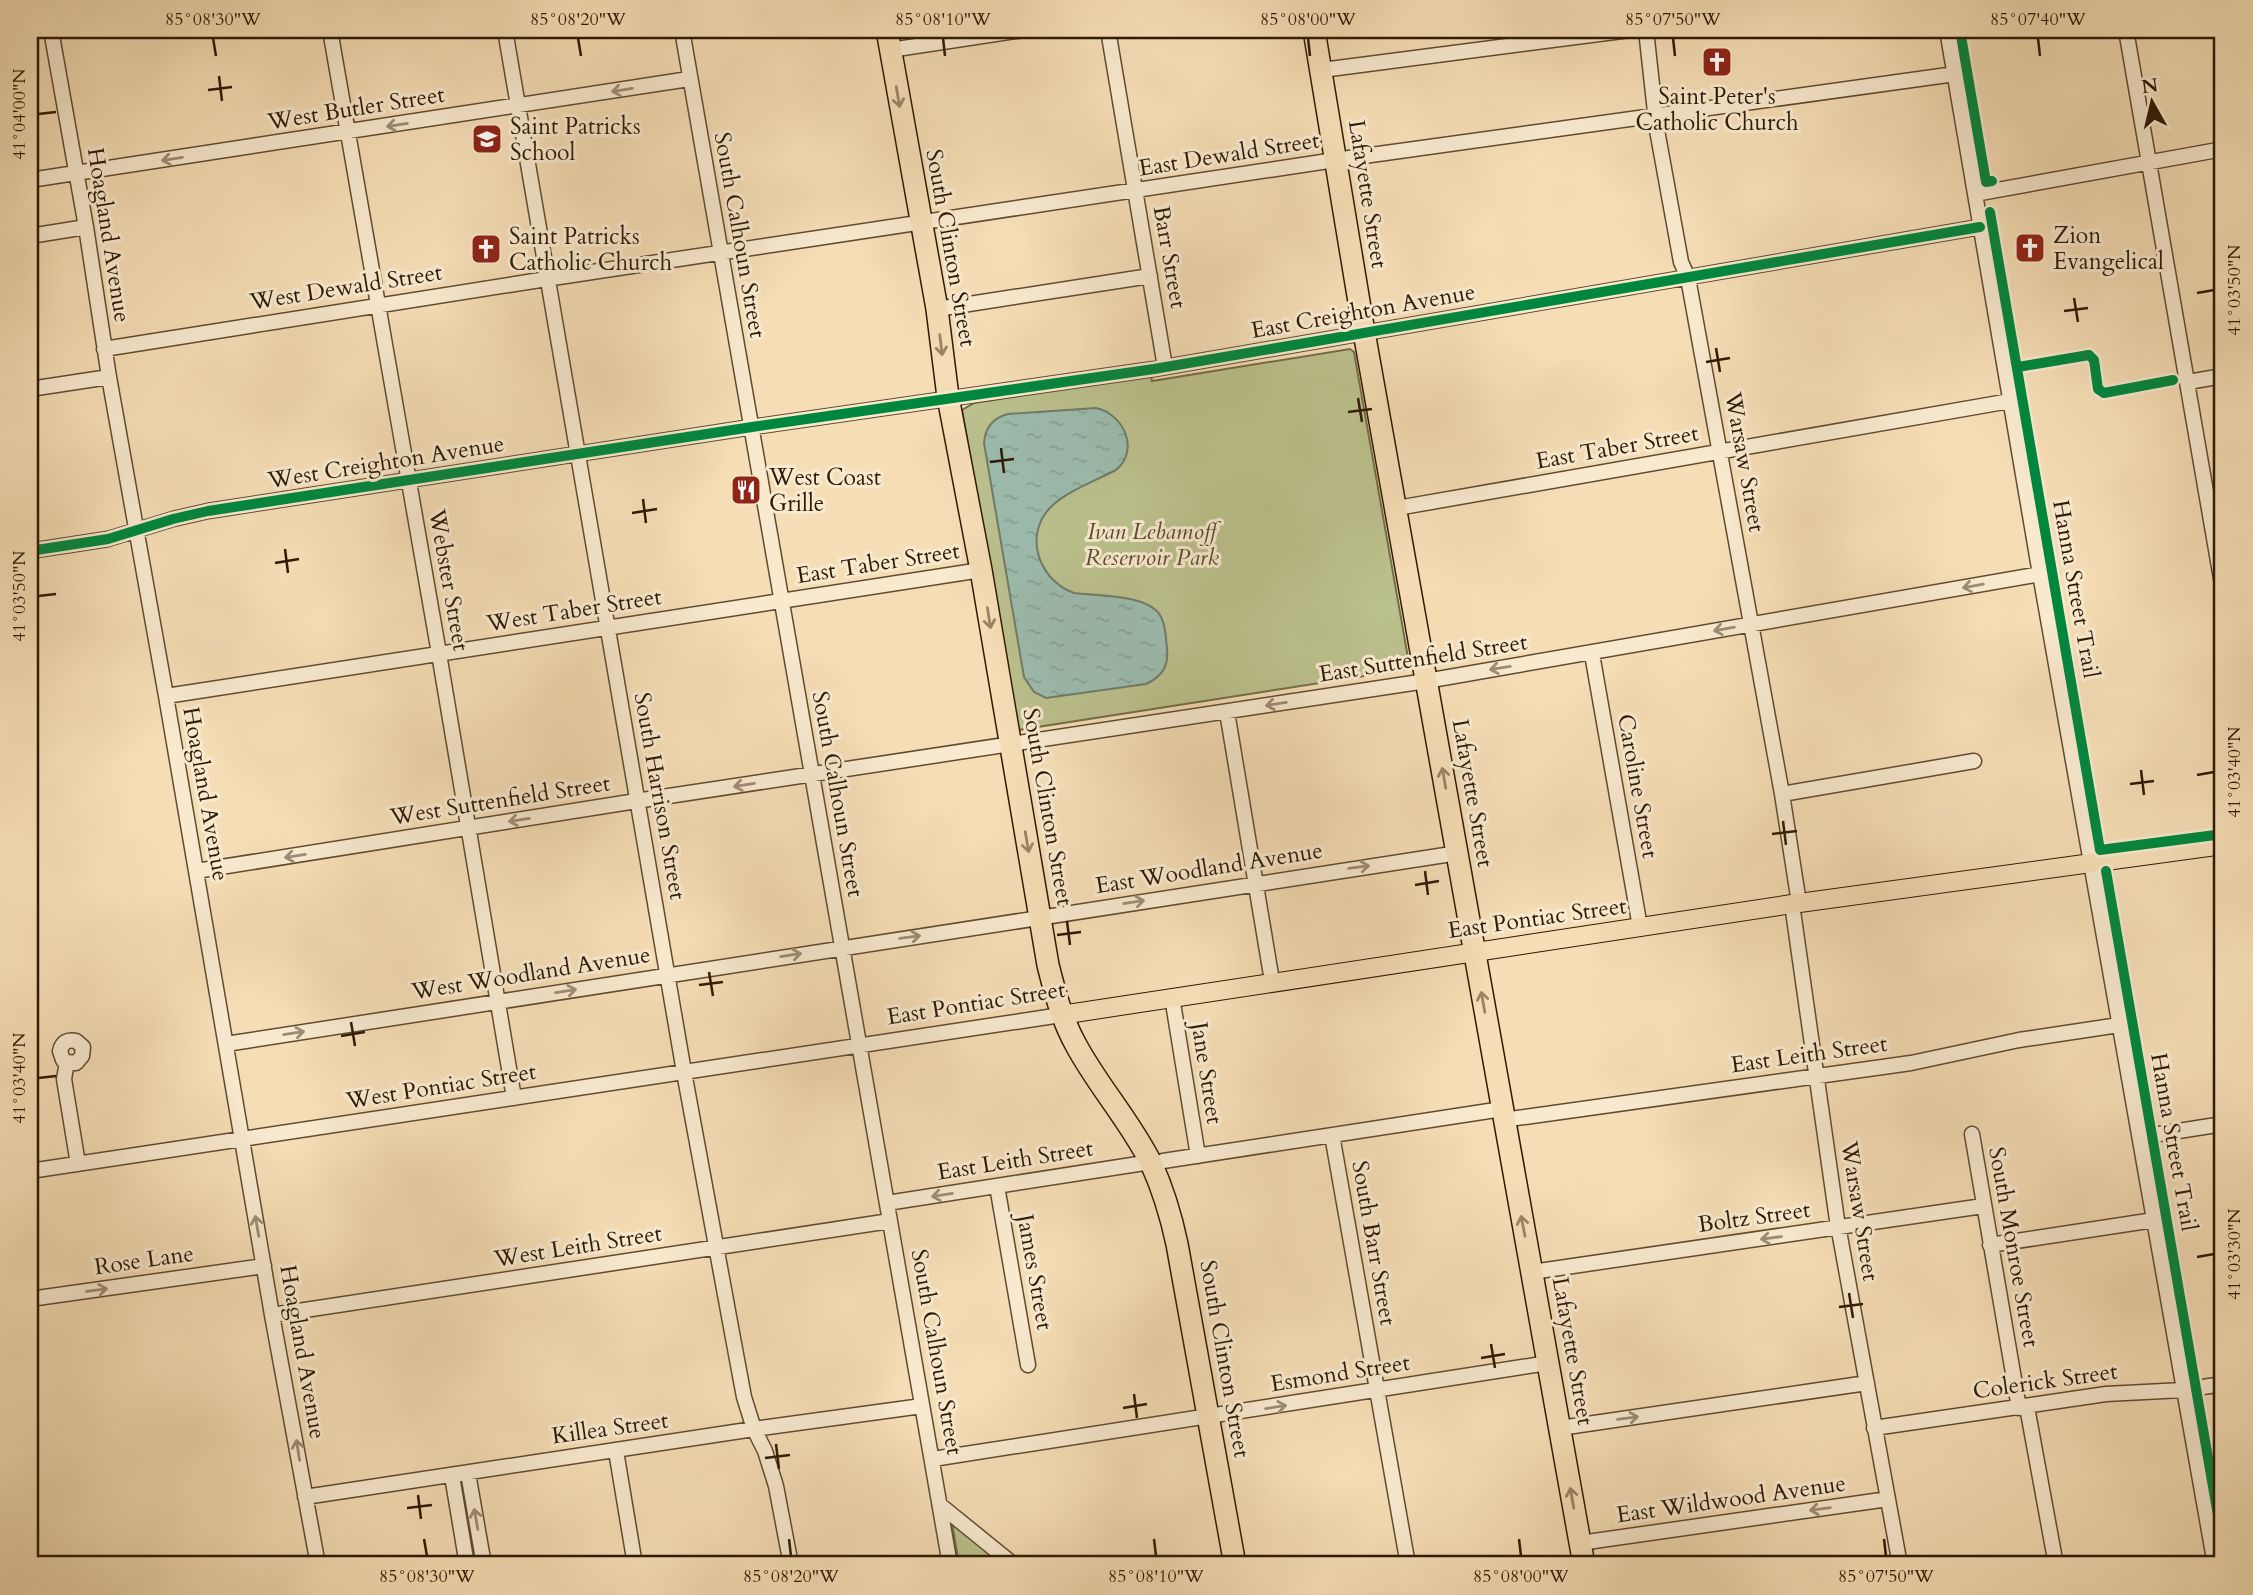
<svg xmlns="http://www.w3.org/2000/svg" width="2253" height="1595" font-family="Cardo,serif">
<defs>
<pattern id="water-ripples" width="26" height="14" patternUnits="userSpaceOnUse" patternTransform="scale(1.75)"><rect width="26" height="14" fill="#9cbcae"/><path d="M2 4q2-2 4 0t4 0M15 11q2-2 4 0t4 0" fill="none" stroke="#87a194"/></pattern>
</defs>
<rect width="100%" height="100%" fill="#f5ddb5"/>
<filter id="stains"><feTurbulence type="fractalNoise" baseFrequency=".00286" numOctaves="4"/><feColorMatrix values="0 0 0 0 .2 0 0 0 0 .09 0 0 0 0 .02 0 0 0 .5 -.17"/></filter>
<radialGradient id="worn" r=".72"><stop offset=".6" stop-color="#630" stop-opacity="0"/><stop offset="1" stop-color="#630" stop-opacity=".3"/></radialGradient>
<path fill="#bbc18d" stroke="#746e48" stroke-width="2" d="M1350,349L1354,352L1410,669L1018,730L962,410L974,403L1151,375L1152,381Z
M952,1523L1011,1565H959Z"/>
<path fill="url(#water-ripples)" stroke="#707b6a" stroke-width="2" d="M1096,408C1124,414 1140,450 1116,470C1097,480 1068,491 1053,505C1022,533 1038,580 1074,593C1097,596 1150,594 1161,617C1166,626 1166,639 1167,649C1169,667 1161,677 1146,684L1046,698L1034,692L1024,677L984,443C985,428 993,418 1008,414Z"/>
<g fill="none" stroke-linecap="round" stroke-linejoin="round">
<g stroke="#604b30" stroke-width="17">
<path id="minor" d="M51,30L86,227L109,377L166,696L272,1315L318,1565
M330,30L437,642L514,1098
M505,30L684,1072L733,1338L744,1397L754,1429L765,1451L776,1486L791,1565
M682,30L950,1565
M1108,30L1165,367
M1646,30L1657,130L1681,262L1688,278L1782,794L1799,903
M1947,30L2040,574L2215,1565
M2126,30L2223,590
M890,50L1023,30
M1322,70L1630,30
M30,180L689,79
M1975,194L2223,149
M30,236L86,227
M937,309L1150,276
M104,349L559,277L1335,160L1955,74
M2188,382L2223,376
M30,389L109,377
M1397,508L2010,401
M30,551L108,539L173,519L208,511L752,427L1154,369L1980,227
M1592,654L1640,927
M166,696L981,570
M1227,712L1272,981
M1782,794L1974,761
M196,871L649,799L1426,681L2040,574
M1792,904L1837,1220L1900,1565
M1172,997L1198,1156
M226,1044L1458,853
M67,1062L76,1063L82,1056L83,1047L76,1041C68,1039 62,1042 60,1051L63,1060L67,1062L64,1079L78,1164
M1503,1120L1911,1063L2019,1040L2119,1025
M1972,1134L2019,1408
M1332,1135L1408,1565
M2140,1137L2223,1124
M1163,1161L1502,1109
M30,1171L1061,1015
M997,1186L1028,1365
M887,1203L1151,1162
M1990,1245L2154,1220
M1532,1272L1983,1206
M30,1299L264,1266
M272,1315L890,1221
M2027,1407L2056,1565
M1560,1428L1867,1383
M1874,1428L2106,1394L2183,1390L2223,1384
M616,1451L635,1565
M933,1459L1548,1363
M468,1473L484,1565
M452,1476L467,1565
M305,1497L754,1429L922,1406
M940,1505L1014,1565
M1580,1543L1888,1499"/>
</g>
<g stroke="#2e1a04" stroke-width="20">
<path id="major" d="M1061,1015L1792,904L2223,845"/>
</g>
<g stroke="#2e1a04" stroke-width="24">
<path id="highway" d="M887,30L937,309L948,397L981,570L1048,965C1055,993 1062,1020 1076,1045C1098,1086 1130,1121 1151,1163C1163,1189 1171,1216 1177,1244L1235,1565
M1314,30L1364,332L1584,1565"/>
</g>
<use href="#minor" stroke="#f8e9cf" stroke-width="14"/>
<use href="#major" stroke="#f5ddb5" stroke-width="18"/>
<use href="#highway" stroke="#f5ddb5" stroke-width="21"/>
<g stroke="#f8e9cf" stroke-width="15">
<path id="cycleway" d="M1960,30L1986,182L1992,181
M1990,212L2100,850L2223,834
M2018,367L2089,355L2094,360L2098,389L2104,393L2173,380
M30,551L108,539L173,519L208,511L752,427L1154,369L1980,227
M2106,871L2223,1544"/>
</g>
<use href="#cycleway" stroke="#00873e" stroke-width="10"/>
</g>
<defs><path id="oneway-shaft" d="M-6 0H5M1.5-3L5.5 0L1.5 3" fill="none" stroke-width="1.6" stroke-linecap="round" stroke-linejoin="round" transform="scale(1.75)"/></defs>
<g stroke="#9d8c74">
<use href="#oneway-shaft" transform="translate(622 90) rotate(171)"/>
<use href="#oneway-shaft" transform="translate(397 125) rotate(171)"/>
<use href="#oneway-shaft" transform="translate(172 159) rotate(171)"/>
<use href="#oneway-shaft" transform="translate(1973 586) rotate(170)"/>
<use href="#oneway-shaft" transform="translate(1724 629) rotate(170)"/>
<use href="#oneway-shaft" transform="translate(1500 668) rotate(171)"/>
<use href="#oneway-shaft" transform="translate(1276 704) rotate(171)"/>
<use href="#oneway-shaft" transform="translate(744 785) rotate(171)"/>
<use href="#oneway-shaft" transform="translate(519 820) rotate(171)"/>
<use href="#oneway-shaft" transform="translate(295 856) rotate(171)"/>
<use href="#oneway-shaft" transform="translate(1359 867) rotate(-8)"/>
<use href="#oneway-shaft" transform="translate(1134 902) rotate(-9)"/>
<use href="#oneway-shaft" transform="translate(910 937) rotate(-8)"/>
<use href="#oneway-shaft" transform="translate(791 955) rotate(-9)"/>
<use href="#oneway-shaft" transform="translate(566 991) rotate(-9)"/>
<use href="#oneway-shaft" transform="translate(294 1033) rotate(-9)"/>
<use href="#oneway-shaft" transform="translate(942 1195) rotate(171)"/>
<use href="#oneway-shaft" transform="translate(257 1226) rotate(-100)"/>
<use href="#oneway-shaft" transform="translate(1771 1238) rotate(172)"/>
<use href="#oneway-shaft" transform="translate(97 1290) rotate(-8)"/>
<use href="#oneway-shaft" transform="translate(1276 1407) rotate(-9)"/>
<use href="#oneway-shaft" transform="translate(1628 1418) rotate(-8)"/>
<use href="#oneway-shaft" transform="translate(298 1450) rotate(-99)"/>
<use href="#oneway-shaft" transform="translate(1820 1509) rotate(172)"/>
<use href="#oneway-shaft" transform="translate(476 1519) rotate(-100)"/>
</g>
<g stroke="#9b8565">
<use href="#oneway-shaft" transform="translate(898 97) rotate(80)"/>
<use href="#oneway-shaft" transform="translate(941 345) rotate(83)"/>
<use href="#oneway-shaft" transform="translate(989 618) rotate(81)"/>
<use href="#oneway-shaft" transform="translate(1444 778) rotate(-100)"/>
<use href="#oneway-shaft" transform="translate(1027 842) rotate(80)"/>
<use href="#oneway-shaft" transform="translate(1483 1002) rotate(-100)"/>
<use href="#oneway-shaft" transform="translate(1523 1226) rotate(-101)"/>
<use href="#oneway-shaft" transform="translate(1572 1498) rotate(-100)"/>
</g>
<path fill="none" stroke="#2e1a04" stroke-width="2.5" d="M213,38L216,56M578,38L581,56M943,38L945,56M1308,38L1310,56M1673,38L1675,56M2038,38L2040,56M219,76L222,101M208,90L232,87M38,114L56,112M2197,293L2214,290M2074,298L2078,322M2064,311L2088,308M1716,348L1720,372M1706,362L1730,358M1358,398L1362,422M1348,412L1372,409M1001,448L1004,473M990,462L1014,459M643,499L646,523M632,513L657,509M285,549L288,573M275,563L299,559M38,596L56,594M2141,770L2144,795M2197,775L2214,772M2130,784L2154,781M1783,821L1786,845M1772,834L1797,831M1425,871L1428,895M1415,885L1439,881M1067,921L1070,945M1057,935L1081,932M709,972L713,996M699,985L723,982M351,1022L355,1046M341,1036L365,1032M38,1078L56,1076M2197,1257L2214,1254M1849,1293L1853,1318M1839,1307L1863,1304M1491,1344L1495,1368M1481,1358L1505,1354M1134,1394L1137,1418M1123,1408L1147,1404M776,1444L779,1469M765,1458L790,1455M418,1495L421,1519M407,1508L432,1505M424,1539L427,1556M789,1539L791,1556M1154,1539L1156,1556M1519,1539L1521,1556M1884,1539L1886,1556"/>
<defs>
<g id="church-square" transform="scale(1.575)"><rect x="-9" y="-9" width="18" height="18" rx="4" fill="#8f2418" stroke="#f8e9cf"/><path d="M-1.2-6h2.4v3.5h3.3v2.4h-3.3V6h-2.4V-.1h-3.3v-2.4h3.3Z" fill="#fff"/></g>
<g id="school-square" transform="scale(1.575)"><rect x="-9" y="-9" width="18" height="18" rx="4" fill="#8f2418" stroke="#f8e9cf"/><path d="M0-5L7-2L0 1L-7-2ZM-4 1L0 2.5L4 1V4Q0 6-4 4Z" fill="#fff"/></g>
<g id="restaurant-square" transform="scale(1.575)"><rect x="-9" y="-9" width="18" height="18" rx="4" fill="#8f2418" stroke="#f8e9cf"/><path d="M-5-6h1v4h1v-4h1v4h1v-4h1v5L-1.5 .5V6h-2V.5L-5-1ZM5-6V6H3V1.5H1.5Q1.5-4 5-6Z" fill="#fff"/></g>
</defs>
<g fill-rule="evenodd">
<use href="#church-square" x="1717" y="62"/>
<use href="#school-square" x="487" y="139"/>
<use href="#church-square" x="2030" y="248"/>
<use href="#church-square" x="486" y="249"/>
<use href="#restaurant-square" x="746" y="490"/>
</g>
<g text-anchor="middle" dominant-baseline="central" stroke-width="6" stroke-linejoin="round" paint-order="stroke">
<g font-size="23" fill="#2e1a04" stroke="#f8e9cf" text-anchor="start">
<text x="1717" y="96" text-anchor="middle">Saint Peter's<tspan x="1717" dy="26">Catholic Church</tspan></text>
<text x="510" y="126">Saint Patricks<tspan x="510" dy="26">School</tspan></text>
<text x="2053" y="235">Zion<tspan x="2053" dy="26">Evangelical</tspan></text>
<text x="509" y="236">Saint Patricks<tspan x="509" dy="26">Catholic Church</tspan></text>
<text x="769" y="477">West Coast<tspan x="769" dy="26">Grille</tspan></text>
</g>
<g font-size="23" fill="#2e1a04" stroke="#f8e9cf">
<text transform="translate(356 108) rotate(-9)">West Butler Street</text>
<text transform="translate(1229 154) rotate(-9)">East Dewald Street</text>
<text transform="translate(1368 194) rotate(81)">Lafayette Street</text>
<text transform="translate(109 235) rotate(81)">Hoagland Avenue</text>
<text transform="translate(740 235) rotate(80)">South Calhoun Street</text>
<text transform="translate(951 248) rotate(80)">South Clinton Street</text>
<text transform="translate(1170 257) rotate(80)">Barr Street</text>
<text transform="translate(346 287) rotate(-9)">West Dewald Street</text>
<text transform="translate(1363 311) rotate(-10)">East Creighton Avenue</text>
<text transform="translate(1617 447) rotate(-10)">East Taber Street</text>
<text transform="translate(386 462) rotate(-9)">West Creighton Avenue</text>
<text transform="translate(1745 462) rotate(80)">Warsaw Street</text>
<text transform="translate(878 563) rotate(-9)">East Taber Street</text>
<text transform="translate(449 580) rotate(80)">Webster Street</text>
<text transform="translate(2076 589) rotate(80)">Hanna Street Trail</text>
<text transform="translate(574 610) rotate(-9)">West Taber Street</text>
<text transform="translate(1423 658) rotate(-9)">East Suttenfield Street</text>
<text transform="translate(1638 786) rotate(80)">Caroline Street</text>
<text transform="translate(1473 793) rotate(80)">Lafayette Street</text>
<text transform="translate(206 794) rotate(80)">Hoagland Avenue</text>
<text transform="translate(838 794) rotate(80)">South Calhoun Street</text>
<text transform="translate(660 796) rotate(80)">South Harrison Street</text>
<text transform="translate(500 800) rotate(-9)">West Suttenfield Street</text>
<text transform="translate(1048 807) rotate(80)">South Clinton Street</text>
<text transform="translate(1209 868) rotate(-9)">East Woodland Avenue</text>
<text transform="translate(1537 918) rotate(-8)">East Pontiac Street</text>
<text transform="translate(531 973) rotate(-9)">West Woodland Avenue</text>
<text transform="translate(976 1003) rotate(-9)">East Pontiac Street</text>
<text transform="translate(1809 1054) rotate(-8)">East Leith Street</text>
<text transform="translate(1207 1073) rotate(81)">Jane Street</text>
<text transform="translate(441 1086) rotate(-9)">West Pontiac Street</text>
<text transform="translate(2174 1142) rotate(80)">Hanna Street Trail</text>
<text transform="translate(1015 1160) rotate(-9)">East Leith Street</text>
<text transform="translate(1860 1211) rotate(81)">Warsaw Street</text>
<text transform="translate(1754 1217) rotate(-8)">Boltz Street</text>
<text transform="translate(1374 1243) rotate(80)">South Barr Street</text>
<text transform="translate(578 1246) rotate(-9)">West Leith Street</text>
<text transform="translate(2014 1247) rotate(80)">South Monroe Street</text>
<text transform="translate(144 1260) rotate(-8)">Rose Lane</text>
<text transform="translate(1035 1272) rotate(80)">James Street</text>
<text transform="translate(1573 1351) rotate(80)">Lafayette Street</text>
<text transform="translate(303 1352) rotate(80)">Hoagland Avenue</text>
<text transform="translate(937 1352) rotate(80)">South Calhoun Street</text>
<text transform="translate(1225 1359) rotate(80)">South Clinton Street</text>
<text transform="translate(1340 1373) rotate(-9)">Esmond Street</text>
<text transform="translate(2045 1381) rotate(-8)">Colerick Street</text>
<text transform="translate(610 1428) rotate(-8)">Killea Street</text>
<text transform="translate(1731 1499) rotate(-8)">East Wildwood Avenue</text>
</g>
<g font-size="23" font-style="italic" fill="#584c2d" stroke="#f8e9cf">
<text x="1152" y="531">Ivan Lebamoff<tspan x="1152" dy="26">Reservoir Park</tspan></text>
</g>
</g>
<rect width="2253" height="1595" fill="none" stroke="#f5ddb5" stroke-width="77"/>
<g transform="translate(2152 102) rotate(352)" stroke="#f8e9cf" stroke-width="5" paint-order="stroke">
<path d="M0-5L12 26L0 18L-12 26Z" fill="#2e1a04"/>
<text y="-10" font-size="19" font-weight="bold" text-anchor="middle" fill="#2e1a04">N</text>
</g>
<rect x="38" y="38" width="2176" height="1518" fill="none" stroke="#2e1a04" stroke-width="2.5"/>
<g font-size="18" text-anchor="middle" fill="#2e1a04">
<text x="213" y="25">85°08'30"W</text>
<text x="578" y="25">85°08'20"W</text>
<text x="943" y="25">85°08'10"W</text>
<text x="1308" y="25">85°08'00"W</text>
<text x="1673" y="25">85°07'50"W</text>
<text x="2038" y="25">85°07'40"W</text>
<text transform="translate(19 114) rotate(-90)" y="6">41°04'00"N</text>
<text transform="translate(2234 290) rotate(-90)" y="6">41°03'50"N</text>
<text transform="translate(19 596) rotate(-90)" y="6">41°03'50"N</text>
<text transform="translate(2234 772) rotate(-90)" y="6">41°03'40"N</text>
<text transform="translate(19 1078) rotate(-90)" y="6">41°03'40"N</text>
<text transform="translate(2234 1254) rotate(-90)" y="6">41°03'30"N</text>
<text x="427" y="1582">85°08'30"W</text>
<text x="791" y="1582">85°08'20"W</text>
<text x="1156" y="1582">85°08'10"W</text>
<text x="1521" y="1582">85°08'00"W</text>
<text x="1886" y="1582">85°07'50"W</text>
</g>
<rect width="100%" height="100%" filter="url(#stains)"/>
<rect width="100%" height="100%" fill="url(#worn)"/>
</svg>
